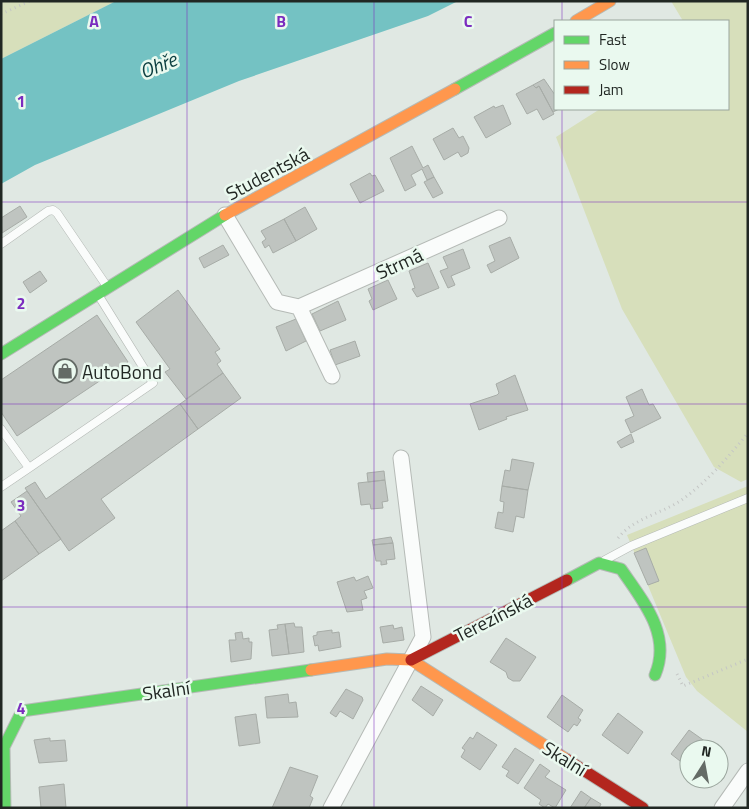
<svg xmlns="http://www.w3.org/2000/svg" width="749" height="809" font-family="'Titillium Web',sans-serif">
<rect width="100%" height="100%" fill="#e0e8e3"/>
<path fill="#d7dfbb" d="M1,1H116L1,59Z
M671,1H748V479L741,482L714,467L622,309L556,137L600,109H728V21H683Z
M748,486V732L697,691L686,677L627,535Z"/>
<path fill="#74c2c3" d="M116,1H458L428,16L239,81L35,165L1,184V59Z"/>
<path fill="#bfc4c0" stroke="#a7aca7" d="M544,79L555,95V109H559L553,112L539,86L536,88L533,85Z
M533,85L536,88L539,86L554,114L543,120L537,109L527,114L516,94Z
M503,105L511,124L486,138L474,117L494,106L495,108Z
M453,128L459,138L463,136L469,148L468,153L461,157L458,152L444,160L433,139Z
M412,146L423,168L428,165L434,177L427,180L422,169L411,175L416,185L405,191L390,158Z
M370,173L372,176L375,175L384,191L360,203L350,184Z
M434,177L443,193L433,198L424,182Z
M20,206L27,217L2,233L1,218Z
M305,207L317,229L296,241L284,219Z
M284,219L296,241L273,253L269,245L265,248L262,242L266,239L261,231Z
M510,237L519,258L491,273L487,265L495,261L489,246Z
M223,245L229,255L204,268L199,258Z
M463,249L470,268L451,276L455,285L448,288L440,271L448,268L443,257Z
M428,263L439,288L417,297L412,289L415,288L409,271Z
M40,271L47,281L30,293L23,282Z
M388,280L397,299L373,310L369,301L372,299L368,289Z
M178,290L220,349L215,352L221,361L217,364L223,373L186,399L165,372L170,369L136,322Z
M338,301L346,320L320,331L312,314Z
M97,315L128,362L17,436L1,412V380Z
M296,319L306,341L286,351L276,327Z
M355,341L360,356L335,365L330,350Z
M223,373L241,398L198,429L180,404Z
M515,375L528,410L506,417L507,419L479,430L470,404L497,395L499,393L496,384Z
M642,389L649,405L653,404L661,418L631,433L625,420L634,416L626,397Z
M180,404L198,429L101,499L115,518L69,551L25,488L35,482L46,499Z
M631,434L634,442L621,448L617,442Z
M512,459L534,463L528,490L502,486L505,470L510,471Z
M384,471L385,480L368,482L367,473Z
M385,480L388,501L382,502L383,508L371,509L370,504L361,505L358,483Z
M502,486L528,490L524,518L516,516L513,532L495,528L498,512L503,513L504,502L500,501Z
M27,491L61,539L39,554L15,521L21,516L11,502Z
M15,521L39,554L1,581V531Z
M391,537L393,543L373,545L372,540Z
M393,543L395,559L386,560L387,564L381,565V561H376L373,545Z
M646,548L659,581L648,585L634,553Z
M368,576L373,588L364,591L367,598L361,600L363,610L347,612L337,582L354,577L356,581Z
M294,623L295,627H302L304,652L289,654L285,624Z
M285,624L289,654L272,656L269,630L278,629L277,625Z
M393,625L394,629L402,627L404,640L383,643L380,627Z
M332,630V633L339,632L341,647L319,651L318,645L315,646L313,636L317,635V632Z
M242,632L243,639L249,638V642H252L251,659L231,662L229,640H236L235,633Z
M506,638L536,657L520,681H513L508,678L506,672L490,662Z
M421,686L443,700L433,716L412,700Z
M346,689L362,697L363,700L353,719L340,711L336,717L330,713Z
M288,694L289,703L296,702L298,717L267,718L265,697Z
M562,695L583,710L578,718L581,720L577,726L574,724L568,732L547,717Z
M618,713L643,732L628,754L602,735Z
M256,714L260,743L239,746L235,717Z
M689,730L716,749H689V768L671,754Z
M477,732L497,745L480,770L461,757L465,750L462,748L470,737L473,739Z
M50,738V741L65,740L67,761L39,763L34,740Z
M515,748L534,760L518,784L506,776L509,771L502,767Z
M540,764L550,771L545,777L566,790L555,808L548,804L545,808L539,804L541,800L524,788Z
M290,767L318,776L310,796L313,798L309,808H272Z
M64,784L66,808H41L39,787Z
M581,791L591,798L584,808H570Z
M591,798L601,804L599,808H584Z"/>
<g fill="none" stroke-linecap="round" stroke-linejoin="round">
<g stroke="#b5bab6" stroke-width="9">
<path id="lane" d="M1,244L48,211L53,210L57,213L106,285
M1,429L29,468L153,383L97,293
M1,487L29,468
M605,560L631,546L748,498"/>
</g>
<g stroke="#b5bab6" stroke-width="17">
<path id="street" d="M225,215L277,302L299,307L499,218
M299,307L332,376
M331,808L423,637L401,458
M722,808L748,771"/>
</g>
<g stroke="#b5bab6" stroke-width="13">
<path id="fast" d="M455,89L555,33
M1,354L225,215
M567,580L599,563L621,569C643,601 672,635 655,675
M5,808L4,747L22,711L311,670"/>
</g>
<g stroke="#b5bab6" stroke-width="13">
<path id="slow" d="M576,21L610,1
M225,215L455,89
M311,670L387,659L411,660L566,759"/>
</g>
<g stroke="#b5bab6" stroke-width="13">
<path id="jam" d="M411,660L567,580
M566,759L643,808"/>
</g>
<path stroke="#c4c6c5" stroke-width="3" stroke-dasharray="1 4" stroke-linecap="butt" d="M1,14L30,1
M618,538C635,517 662,514 683,499C708,481 728,457 748,433
M677,674L683,686L748,659"/>
<use href="#lane" stroke="#fafcfb" stroke-width="8"/>
<use href="#street" stroke="#fafcfb" stroke-width="15"/>
<use href="#fast" stroke="#63d668" stroke-width="11"/>
<use href="#slow" stroke="#ff974d" stroke-width="11"/>
<use href="#jam" stroke="#b3261e" stroke-width="11"/>
</g>
<path fill="none" stroke="#7b2cbf" stroke-width="1" stroke-opacity="0.55" d="M187,1V808M374,1V808M562,1V21M562,109V808M1,202H748M1,404H748M1,607H748"/>
<defs>
<g id="shop-ring" transform="scale(1.25)"><circle r="9.5" fill="#eaf9ef" stroke="#646b66" stroke-width="1.5"/><path d="M-5-2.5h2.3a2.7 3.5 0 0 1 5.4 0H5L5.5 6h-11ZM-1.5-2.5h3a1.5 2.3 0 0 0-3 0Z" fill="#646b66"/></g>
</defs>
<g fill-rule="evenodd">
<use href="#shop-ring" x="65" y="371"/>
</g>
<g text-anchor="middle" dominant-baseline="central" stroke-width="5" stroke-linejoin="round" paint-order="stroke">
<g font-size="19" fill="#212723" stroke="#eaf9ef">
<text transform="translate(267 173) rotate(-28)">Studentská</text>
<text transform="translate(399 263) rotate(-24)">Strmá</text>
<text transform="translate(493 617) rotate(-27)">Terezínská</text>
<text transform="translate(166 690) rotate(-8)">Skalní</text>
<text transform="translate(565 758) rotate(32)">Skalní</text>
</g>
<g font-size="19" fill="#212723" stroke="#eaf9ef" text-anchor="start">
<text x="82" y="371">AutoBond</text>
</g>
<g font-size="20" font-style="italic" fill="#0e4042" stroke="#eaf9ef">
<text transform="translate(158 65) rotate(-22)">Ohře</text>
</g>
</g>
<g font-size="16" text-anchor="middle" font-weight="bold" fill="#7b2cbf" stroke="#eaf9ef" stroke-width="5" stroke-linejoin="round" paint-order="stroke">
<text x="94" y="27">A</text>
<text x="281" y="27">B</text>
<text x="468" y="27">C</text>
<text x="21" y="107">1</text>
<text x="21" y="309">2</text>
<text x="21" y="511">3</text>
<text x="21" y="714">4</text>
</g>
<rect width="749" height="809" fill="none" stroke="#212723" stroke-width="5"/>
<rect x="554" y="20" width="175" height="90" fill="#eaf9ef" stroke="#9aa59d"/>
<rect x="564" y="36" width="25" height="8" fill="#63d668" stroke="#9aa59d"/>
<text x="599" y="45" font-size="15" fill="#212723">Fast</text>
<rect x="564" y="61" width="25" height="8" fill="#ff974d" stroke="#9aa59d"/>
<text x="599" y="70" font-size="15" fill="#212723">Slow</text>
<rect x="564" y="86" width="25" height="8" fill="#b3261e" stroke="#9aa59d"/>
<text x="599" y="95" font-size="15" fill="#212723">Jam</text>
<g transform="translate(704 764) rotate(11)"><circle r="24" fill="#eaf9ef" stroke="#9aa59d"/>
<path d="M0-4L9 19L0 12L-9 19Z" fill="#646b66"/>
<text y="-8" font-size="14" font-weight="bold" text-anchor="middle" fill="#212723">N</text>
</g>
</svg>
